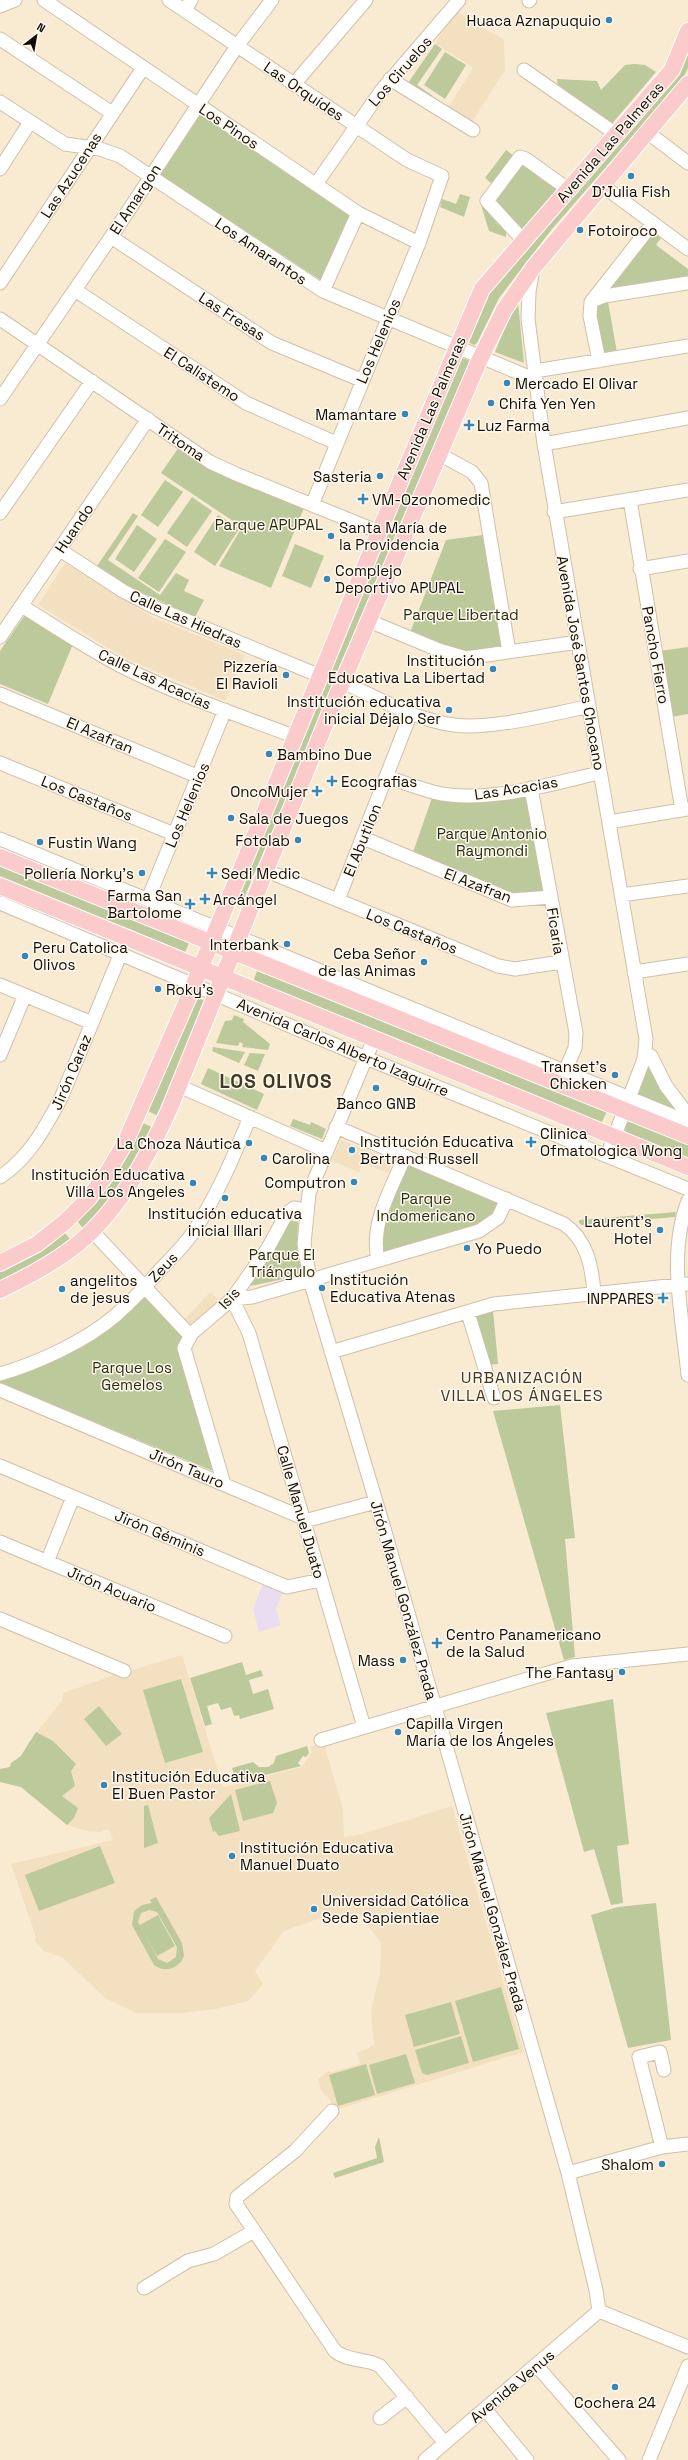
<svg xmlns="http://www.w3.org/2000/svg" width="688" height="2460" font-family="'Space Grotesk',sans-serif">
<rect width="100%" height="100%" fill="#f9ebd2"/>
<path fill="#f3e0c1" d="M456,11L504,40L505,70L471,124L447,109L473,68L435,43Z
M65,563L152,617L245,655L225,701L125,658L38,605Z
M341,1140L393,1161L388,1173L363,1163L359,1172L332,1161Z
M210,1292L220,1301L194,1328L185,1319Z
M182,1655L223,1787L302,1767L312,1752L310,1747L316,1745L317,1747H327L326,1751L343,1809L344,1837L362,1834L452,1806L524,2052L338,2109L321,2090L318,2079L328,2071L332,2072L360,2064L357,2053L374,2045L371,2011L380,1973L381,1943L359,1914L344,1916L329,1915L284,1931L255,1971L263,1984L248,2001L216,2009L182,2013H136L105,1998L62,1957L43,1951L35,1941L36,1937L11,1864L113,1840L108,1829L100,1832L87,1831L67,1825L21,1787L0,1782V1769L10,1767L11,1763L21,1756L28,1743L62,1701L63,1693L114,1675L123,1679L129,1674V1671Z"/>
<path fill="#eaddf1" d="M263,1584L283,1593L276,1609L281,1625L259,1632L253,1609Z"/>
<path fill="#bcc99a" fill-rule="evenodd" d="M435,44L442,49L417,85L433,96L431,99L408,83Z
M445,52L466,65L445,99L424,85Z
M688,53V68L682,80L552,229L499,298L477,343L474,345L468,342V338L489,293L676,76Z
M634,64L645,65L656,72L610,126L558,90L557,79L597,81L601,90L625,65Z
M202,110L355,214L325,283L159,174Z
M506,150L514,156L492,184L485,178Z
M520,157L561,185L518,234L487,201Z
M460,194L470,197L464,217L440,207L442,199L456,204Z
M485,203L489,214L498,224L506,230V237L489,231L481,205Z
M649,229L661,238L656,245L688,269V283L607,296L618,358L599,361L596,296Z
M516,301L518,302L524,363L495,352Z
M459,357L471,361L241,905L236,903V898Z
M179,447L209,468L304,508L271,588L219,566L242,527L161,473Z
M165,480L183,492L158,527L141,515Z
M192,497L212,511L187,547L167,533Z
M133,513L138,516L108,560L160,595L176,573L189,580L184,591L204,600L195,617L130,587L97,566Z
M218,515L239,529L215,566L194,552Z
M137,525L157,539L134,572L115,559Z
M490,534L509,652L481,657L408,638L446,540Z
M165,539L186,552L159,592L138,578Z
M295,544L324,556L311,588L282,576Z
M27,612L73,644L48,704L0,684V651Z
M688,647V714L671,717L660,651Z
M531,788L551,897L521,901L411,858L434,792Z
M0,866L189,943L185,952L0,876Z
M257,971L608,1109L601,1124L253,982Z
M197,997L205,1001L158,1116L148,1111Z
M234,1015L244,1019L243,1022L270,1044L268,1050L242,1047L243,1044L240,1042L238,1046L216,1043L225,1021L232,1020Z
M213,1047L245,1052L239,1063L212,1051Z
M250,1053L265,1054L258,1071L244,1065Z
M648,1060L685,1118L637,1096Z
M208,1068L264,1094L257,1110L201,1084Z
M293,1119L310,1125L311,1122L326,1129L322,1139L290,1126Z
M634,1120L688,1143V1160L626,1134L625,1127L628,1122Z
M143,1123L152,1127C133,1165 113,1198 83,1228L76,1220L123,1161Z
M411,1165L497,1199L500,1205L485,1224L384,1253L382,1250L383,1221L408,1166Z
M676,1212L675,1217L582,1225L579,1223V1220Z
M288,1220L298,1222L297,1248L302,1275L250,1286Z
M63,1231L70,1239L39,1262L0,1282V1271Z
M142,1295H146L187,1337L218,1473L0,1383V1377L20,1370Z
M493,1310L498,1364L487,1365L475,1316Z
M560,1405L575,1538L565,1539L575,1657L564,1660L493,1411Z
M242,1662L246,1675L261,1670L263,1676L249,1680L253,1694L268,1689L274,1709L240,1719L239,1715L234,1716L231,1707L221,1710L218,1703L207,1706L212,1724L205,1726L190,1678Z
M181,1679L203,1752L165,1763L143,1690Z
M613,1699L629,1844L617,1846L623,1903L611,1905L594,1849L584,1852L546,1713Z
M99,1706L122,1734L106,1746L84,1719Z
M36,1732L53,1741L76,1764L71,1771L75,1786L62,1796L78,1808L74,1818L67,1825L21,1787L0,1782V1769L10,1767L11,1763L21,1756Z
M307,1746L309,1753L306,1757L303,1756L298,1763L301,1766L237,1782L232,1768L253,1762L259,1767H268L274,1763L276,1756Z
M270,1781L277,1803L273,1813L243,1821L235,1790Z
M231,1794L240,1831L219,1836L215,1831L213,1832L209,1818Z
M148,1805L158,1843L144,1848V1806Z
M100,1846L115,1883L39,1911L25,1875Z
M156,1897L182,1943L184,1956L181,1962C173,1970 164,1972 154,1965L132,1925L134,1911L142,1905L152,1903L150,1900ZM149,1910L157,1912L177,1947L176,1957L167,1963L158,1959L145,1935L157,1956L175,1946L158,1915L140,1925L138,1922L141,1913Z
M656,1903L671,2040L628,2048L591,1915L618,1907Z
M501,1987L519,2049L473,2062L455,2001Z
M451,2002L460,2034L414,2047L405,2015Z
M461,2036L469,2063L427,2075L422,2073L415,2050Z
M406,2054L415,2083L377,2094L369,2065Z
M366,2064L375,2095L338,2106L329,2075Z
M379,2137L384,2162L335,2178L333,2173L377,2158L375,2147Z"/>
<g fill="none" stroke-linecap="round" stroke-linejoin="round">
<g stroke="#cfc0a8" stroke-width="15">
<path id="minor" d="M44,0L358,213L419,243
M169,0L407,160L442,176L419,243L312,505
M529,1L530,0
M0,6L15,0
M185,11L191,0
M0,39L112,113
M524,70L616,134
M390,79L473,130
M294,84L366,0
M0,102L65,144L100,149L120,156L323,291L536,380
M647,132L688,163
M0,169L30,122
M316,184L381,91L459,0
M603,186L688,249
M111,237L272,343L361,380
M524,241L487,201L520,157L526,159L569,190
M533,269L529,292L528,319L544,444L646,1039L644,1059L607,1156
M0,283L143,68
M75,290L246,403L336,443
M323,291L358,213
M592,301L604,296L688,283
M0,319L210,462L236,474L379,532
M599,361L590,316L591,302L653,223
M535,371L688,346
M0,399L111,237L237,46L272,0
M544,444L688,418
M441,455L472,472L481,483L509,652
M630,500L682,810
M554,512L688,490
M0,513L92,381
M60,550L123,591L154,607L320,676
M640,569L688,561
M22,606C55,627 88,649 123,667C178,695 238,715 296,737
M369,621L439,650L466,658L578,642
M0,637L148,419
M343,682C378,698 415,720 454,725C491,730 550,714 587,707
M0,694L199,777
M0,763L174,834
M387,777C402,782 418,788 433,792C484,805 550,784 599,773
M531,788L576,1033L575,1048L565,1071
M609,822L688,809
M363,838L512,900L551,897
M0,839L688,1122
M267,871L498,966L515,969L561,962
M621,895L688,886
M148,899L225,710
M338,900L411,713
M0,903L366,1058L688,1189
M634,972L688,964
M0,985L92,1023
M374,1039L309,1193L304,1244L310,1280L383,1525L568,2173L596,2290L599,2311
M0,1055L25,995
M644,1057L647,1054L651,1056L666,1086L688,1115
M179,1086L326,1151
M336,1127L564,1224C587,1240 592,1266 594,1293
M0,1177C29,1158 45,1128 61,1098L121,953
M688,1201C667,1255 683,1319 688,1375
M92,1231L187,1332L192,1333
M378,1260C370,1223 391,1190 405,1156
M468,1313L494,1398
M331,1352L494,1304L688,1284
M0,1374C38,1363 86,1341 116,1315C132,1301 146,1286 160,1270C171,1258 183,1247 192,1234C216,1198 233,1158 250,1117
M0,1390L308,1520L376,1502
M0,1466L287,1587L321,1580
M224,1484L184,1348L192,1333L232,1299L268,1248L287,1213L294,1208L305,1210
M0,1542L225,1636
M47,1562L73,1497
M0,1619L124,1671
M364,1727L249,1333L232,1299L252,1297L479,1231L498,1218L507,1199
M321,1740L572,1666L688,1654
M332,2111L295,2151L237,2197L236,2204L335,2351C348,2362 367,2358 380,2366L445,2443
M662,2147L639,2057L660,2052L664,2070
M568,2173L662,2147L688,2144
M144,2288L188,2261L214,2254L254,2231
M599,2311L688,2347
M536,2365L619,2460
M485,2409L527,2460
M380,2418L407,2397
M425,2460L599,2311
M649,2460L688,2366"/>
</g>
<g stroke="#fff" stroke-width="18">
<path id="major" d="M0,857L688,1136
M0,886L688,1167
M0,1263L37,1244L65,1222L88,1199L106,1175L125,1143L190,994L379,532L482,289L672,70L688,31
M0,1290C23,1279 46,1267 67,1252C115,1218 145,1162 169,1110L337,695L479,361L504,310L533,268L688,84"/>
</g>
<use href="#minor" stroke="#fff" stroke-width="13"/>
<use href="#major" stroke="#facbca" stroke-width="16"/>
</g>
<g fill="#3786b8" stroke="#fff9ef" stroke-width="1.5">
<circle cx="609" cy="20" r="4"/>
<circle cx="631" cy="176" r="4"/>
<circle cx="580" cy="230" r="4"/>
<circle cx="507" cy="383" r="4"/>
<circle cx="491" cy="403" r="4"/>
<circle cx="405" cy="414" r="4"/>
<path d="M467 419h4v4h4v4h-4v4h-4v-4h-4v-4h4z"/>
<circle cx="380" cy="476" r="4"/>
<path d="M361 493h4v4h4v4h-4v4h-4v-4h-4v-4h4z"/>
<circle cx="331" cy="536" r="4"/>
<circle cx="327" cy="579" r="4"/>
<circle cx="493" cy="669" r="4"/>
<circle cx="286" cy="675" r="4"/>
<circle cx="449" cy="710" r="4"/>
<circle cx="269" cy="754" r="4"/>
<path d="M330 775h4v4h4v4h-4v4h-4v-4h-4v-4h4z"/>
<path d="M315 785h4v4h4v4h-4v4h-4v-4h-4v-4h4z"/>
<circle cx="231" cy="818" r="4"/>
<circle cx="298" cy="840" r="4"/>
<circle cx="40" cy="842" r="4"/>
<circle cx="142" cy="873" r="4"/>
<path d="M210 867h4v4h4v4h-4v4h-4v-4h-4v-4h4z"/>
<path d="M203 893h4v4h4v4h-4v4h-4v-4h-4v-4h4z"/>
<path d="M188 898h4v4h4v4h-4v4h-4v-4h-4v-4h4z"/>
<circle cx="287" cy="944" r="4"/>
<circle cx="25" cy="956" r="4"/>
<circle cx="424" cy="962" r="4"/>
<circle cx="158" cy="989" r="4"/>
<circle cx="615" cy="1075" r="4"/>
<circle cx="376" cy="1088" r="4"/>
<path d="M529 1136h4v4h4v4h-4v4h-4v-4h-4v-4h4z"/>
<circle cx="249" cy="1143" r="4"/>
<circle cx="352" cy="1150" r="4"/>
<circle cx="264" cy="1158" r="4"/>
<circle cx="354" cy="1182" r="4"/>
<circle cx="193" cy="1183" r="4"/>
<circle cx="225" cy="1198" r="4"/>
<circle cx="660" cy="1230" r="4"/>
<circle cx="467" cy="1248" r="4"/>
<circle cx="322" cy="1288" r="4"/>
<circle cx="62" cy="1289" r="4"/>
<path d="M661 1292h4v4h4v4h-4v4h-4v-4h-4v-4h4z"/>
<path d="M435 1637h4v4h4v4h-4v4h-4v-4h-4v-4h4z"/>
<circle cx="403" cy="1660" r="4"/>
<circle cx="622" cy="1672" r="4"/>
<circle cx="398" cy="1732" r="4"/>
<circle cx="104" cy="1785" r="4"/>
<circle cx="232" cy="1856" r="4"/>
<circle cx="314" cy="1909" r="4"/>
<circle cx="662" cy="2164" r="4"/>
<circle cx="615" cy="2387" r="4"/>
</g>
<g text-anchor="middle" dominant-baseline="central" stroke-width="3" stroke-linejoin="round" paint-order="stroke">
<g font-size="15" fill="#100c05" stroke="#fff9ef" text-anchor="start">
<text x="601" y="20" text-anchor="end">Huaca Aznapuquio</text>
<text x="631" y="191" text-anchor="middle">D'Julia Fish</text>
<text x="588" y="230">Fotoiroco</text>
<text x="515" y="383">Mercado El Olivar</text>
<text x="499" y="403">Chifa Yen Yen</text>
<text x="397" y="414" text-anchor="end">Mamantare</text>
<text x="477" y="425">Luz Farma</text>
<text x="372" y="476" text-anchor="end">Sasteria</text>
<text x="372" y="499">VM-Ozonomedic</text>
<text x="339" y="527">Santa María de<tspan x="339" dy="17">la Providencia</tspan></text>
<text x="335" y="570">Complejo<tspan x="335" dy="17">Deportivo APUPAL</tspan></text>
<text x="485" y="660" text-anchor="end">Institución<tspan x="485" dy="17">Educativa La Libertad</tspan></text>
<text x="278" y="666" text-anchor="end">Pizzería<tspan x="278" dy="17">El Ravioli</tspan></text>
<text x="441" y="701" text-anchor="end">Institución educativa<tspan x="441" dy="17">inicial Déjalo Ser</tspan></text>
<text x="277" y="754">Bambino Due</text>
<text x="341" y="781">Ecografias</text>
<text x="308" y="791" text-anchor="end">OncoMujer</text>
<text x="239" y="818">Sala de Juegos</text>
<text x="290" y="840" text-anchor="end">Fotolab</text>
<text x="48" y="842">Fustin Wang</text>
<text x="134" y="873" text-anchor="end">Pollería Norky's</text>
<text x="221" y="873">Sedi Medic</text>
<text x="182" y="895" text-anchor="end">Farma San<tspan x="182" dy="17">Bartolome</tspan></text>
<text x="213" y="899">Arcángel</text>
<text x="279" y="944" text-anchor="end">Interbank</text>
<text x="33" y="947">Peru Catolica<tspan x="33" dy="17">Olivos</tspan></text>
<text x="416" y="953" text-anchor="end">Ceba Señor<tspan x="416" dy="17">de las Animas</tspan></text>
<text x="166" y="989">Roky's</text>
<text x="607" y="1066" text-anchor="end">Transet's<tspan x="607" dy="17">Chicken</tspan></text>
<text x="376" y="1103" text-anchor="middle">Banco GNB</text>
<text x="540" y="1133">Clinica<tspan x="540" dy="17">Ofmatologica Wong</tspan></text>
<text x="360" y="1141">Institución Educativa<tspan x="360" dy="17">Bertrand Russell</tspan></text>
<text x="241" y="1143" text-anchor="end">La Choza Náutica</text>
<text x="272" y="1158">Carolina</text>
<text x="185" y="1174" text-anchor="end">Institución Educativa<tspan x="185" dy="17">Villa Los Angeles</tspan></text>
<text x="346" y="1182" text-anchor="end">Computron</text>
<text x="225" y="1213" text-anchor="middle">Institución educativa<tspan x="225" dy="17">inicial Illari</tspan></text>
<text x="652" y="1221" text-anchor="end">Laurent's<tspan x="652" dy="17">Hotel</tspan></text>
<text x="475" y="1248">Yo Puedo</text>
<text x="330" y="1279">Institución<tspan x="330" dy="17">Educativa Atenas</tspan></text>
<text x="70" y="1280">angelitos<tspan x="70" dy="17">de jesus</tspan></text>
<text x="654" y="1298" text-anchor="end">INPPARES</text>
<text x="446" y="1634">Centro Panamericano<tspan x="446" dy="17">de la Salud</tspan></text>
<text x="395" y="1660" text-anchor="end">Mass</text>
<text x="614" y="1672" text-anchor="end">The Fantasy</text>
<text x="406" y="1723">Capilla Virgen<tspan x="406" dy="17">María de los Ángeles</tspan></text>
<text x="112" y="1776">Institución Educativa<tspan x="112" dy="17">El Buen Pastor</tspan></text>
<text x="240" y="1847">Institución Educativa<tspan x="240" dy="17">Manuel Duato</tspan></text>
<text x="322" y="1900">Universidad Católica<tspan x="322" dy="17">Sede Sapientiae</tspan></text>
<text x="654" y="2164" text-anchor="end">Shalom</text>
<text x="615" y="2402" text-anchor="middle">Cochera 24</text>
</g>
<g font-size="15" fill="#100c05" stroke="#fff9ef">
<text transform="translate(400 71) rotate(-49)">Los Ciruelos</text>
<text transform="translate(304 91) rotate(34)">Las Orquídes</text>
<text transform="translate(229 126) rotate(34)">Los Pinos</text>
<text transform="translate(610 142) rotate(-49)">Avenida Las Palmeras</text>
<text transform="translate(71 175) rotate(-57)">Las Azucenas</text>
<text transform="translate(135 199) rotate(-57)">El Amargon</text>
<text transform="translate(261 251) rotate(34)">Los Amarantos</text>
<text transform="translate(232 316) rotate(33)">Las Fresas</text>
<text transform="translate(378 341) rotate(-67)">Los Helenios</text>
<text transform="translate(202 374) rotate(33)">El Calistemo</text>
<text transform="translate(431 408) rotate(-67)">Avenida Las Palmeras</text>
<text transform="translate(181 442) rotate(34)">Tritoma</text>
<text transform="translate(74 528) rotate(-56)">Huando</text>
<text transform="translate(186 619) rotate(24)">Calle Las Hiedras</text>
<text transform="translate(656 655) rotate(80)">Pancho Fierro</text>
<text transform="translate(581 663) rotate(80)">Avenida José Santos Chocano</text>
<text transform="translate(155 679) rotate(25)">Calle Las Acacias</text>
<text transform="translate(100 735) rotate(23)">El Azafran</text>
<text transform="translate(516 788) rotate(-9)">Las Acacias</text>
<text transform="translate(87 798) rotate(22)">Los Castaños</text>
<text transform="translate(187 805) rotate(-67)">Los Helenios</text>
<text transform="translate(362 840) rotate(-68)">El Abutilon</text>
<text transform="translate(478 885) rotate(21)">El Azafran</text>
<text transform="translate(412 931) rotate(22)">Los Castaños</text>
<text transform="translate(556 931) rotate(81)">Ficaria</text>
<text transform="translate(343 1047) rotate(23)">Avenida Carlos Alberto Izaguirre</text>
<text transform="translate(71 1072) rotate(-67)">Jirón Caraz</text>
<text transform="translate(163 1267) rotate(-47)">Zeus</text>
<text transform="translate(229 1298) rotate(-47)">Isis</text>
<text transform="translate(187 1468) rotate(23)">Jirón Tauro</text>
<text transform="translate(301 1512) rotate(74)">Calle Manuel Duato</text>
<text transform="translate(160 1533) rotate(23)">Jirón Géminis</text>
<text transform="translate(112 1589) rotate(23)">Jirón Acuario</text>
<text transform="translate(404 1600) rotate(74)">Jirón Manuel González Prada</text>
<text transform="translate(493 1912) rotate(74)">Jirón Manuel González Prada</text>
<text transform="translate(512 2386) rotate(-40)">Avenida Venus</text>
</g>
<g font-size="15" fill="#272e0f" stroke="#fff9ef">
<text x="269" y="524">Parque APUPAL</text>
<text x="461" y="614">Parque Libertad</text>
<text x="492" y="833">Parque Antonio<tspan x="492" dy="17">Raymondi</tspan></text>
<text x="426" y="1198">Parque<tspan x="426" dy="17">Indomericano</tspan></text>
<text x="282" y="1254">Parque El<tspan x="282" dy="17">Triángulo</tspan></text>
<text x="132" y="1367">Parque Los<tspan x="132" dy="17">Gemelos</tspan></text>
</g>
<g font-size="16" letter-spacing="1" fill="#423722" stroke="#fff9ef">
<text x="522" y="1377">URBANIZACIÓN<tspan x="522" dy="18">VILLA LOS ÁNGELES</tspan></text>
</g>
<g font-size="19" font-weight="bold" letter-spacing="1" fill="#423722" stroke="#fff9ef">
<text x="276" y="1081">LOS OLIVOS</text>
</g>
</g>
<g transform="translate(36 36) rotate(31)" stroke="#fff9ef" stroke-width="3" paint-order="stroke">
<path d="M0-3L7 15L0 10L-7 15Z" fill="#100c05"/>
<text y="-6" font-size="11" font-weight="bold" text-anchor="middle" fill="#100c05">N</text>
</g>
</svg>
